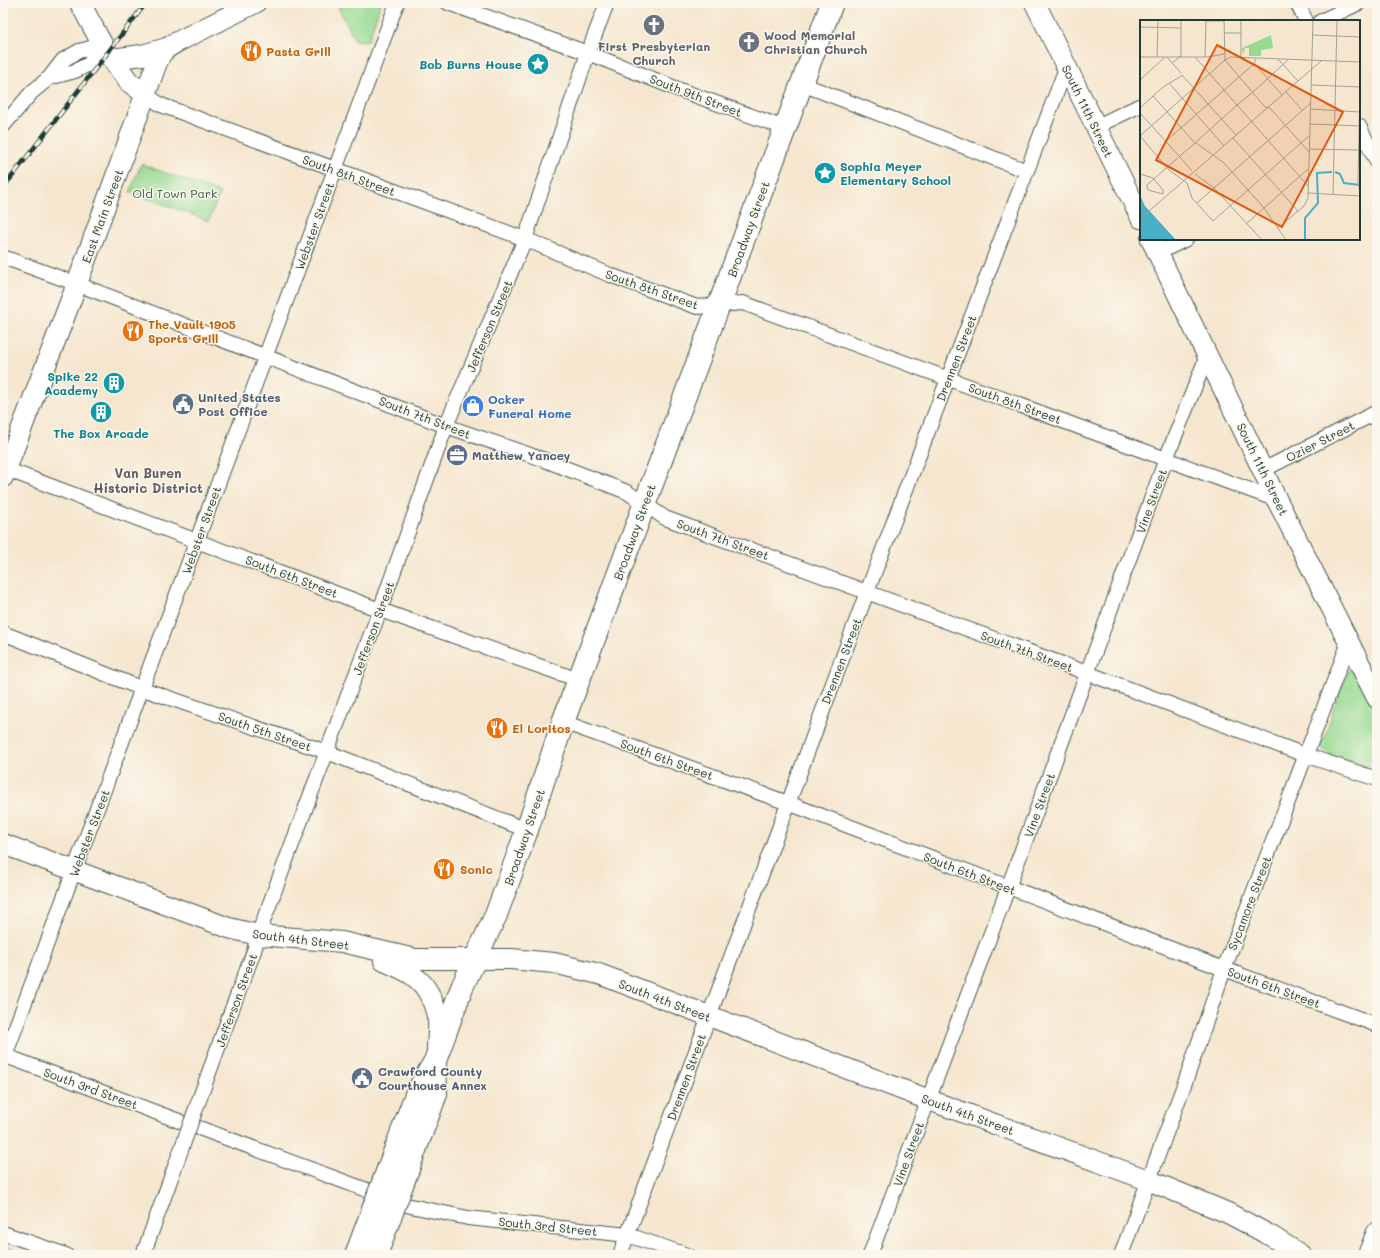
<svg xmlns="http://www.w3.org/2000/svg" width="1380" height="1258" font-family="Mali,sans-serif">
<rect width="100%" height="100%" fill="#fbf7ec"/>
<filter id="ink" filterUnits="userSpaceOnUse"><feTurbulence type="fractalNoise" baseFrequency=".025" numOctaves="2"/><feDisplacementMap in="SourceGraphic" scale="8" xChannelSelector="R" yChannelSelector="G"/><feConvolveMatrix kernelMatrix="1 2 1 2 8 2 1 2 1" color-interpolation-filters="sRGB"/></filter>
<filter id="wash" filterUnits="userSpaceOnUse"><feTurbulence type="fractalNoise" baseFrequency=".012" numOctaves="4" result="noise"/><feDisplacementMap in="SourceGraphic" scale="16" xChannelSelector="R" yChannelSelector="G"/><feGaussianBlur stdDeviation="0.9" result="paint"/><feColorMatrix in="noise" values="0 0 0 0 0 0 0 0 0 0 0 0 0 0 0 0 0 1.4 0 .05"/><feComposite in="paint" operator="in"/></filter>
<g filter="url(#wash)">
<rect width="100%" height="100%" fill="#f6e6cf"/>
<path fill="#c6c0da" d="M3,1244L30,1255H3Z"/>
<path fill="#97da92" stroke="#5b8c63" d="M336,3H381L368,41L355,40Z
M141,164L220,193L209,221L130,192Z
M1354,666L1377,708V767L1334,758L1320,746L1326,734L1335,704L1350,667Z"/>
</g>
<g filter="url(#ink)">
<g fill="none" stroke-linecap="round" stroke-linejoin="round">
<g stroke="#3f564b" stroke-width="16">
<path id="street" d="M448,3L588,53L680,90L785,128
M1297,3L1306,21
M1321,21L1359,3
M49,78L75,71L89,64L102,45
M802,84L1027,171
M145,94L161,105L525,239L610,275L697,307L743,303L1277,500
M3,126L32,92L49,78L63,60L79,51L102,45
M1359,126L1377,162
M1095,127L1141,105
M1158,253L1186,239
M3,257L77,284L446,426L542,459L627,492L665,518L1087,673L1305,755L1377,779
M3,468L380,610L579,680
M1263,470L1377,412
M3,633L143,689L327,752L527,830
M563,722L788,803L1224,969L1377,1025
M232,1009L254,951L258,935L380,610L446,426L525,239L588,53L607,3
M3,1055L179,1121
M5,1056L397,3
M199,1128L367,1190
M406,1205L468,1218L628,1235L687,1255
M3,1233L66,1255
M620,1255L867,592L1066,68
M870,1255L1008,888L1166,459L1207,356
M1121,1255L1188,1074L1224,969L1349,642"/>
</g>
<g stroke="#3f564b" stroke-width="22">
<path id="secondary" d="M80,3L107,53L112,59L129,82L145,94
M1035,3L1141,218
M112,59L142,55L167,48
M1151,239L1277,500L1377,698
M3,477L77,284L156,65L161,54L167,48L177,42L255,3
M3,844L229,928L258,935L342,942L415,959H511L554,963L599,974L929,1100L1148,1180L1228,1213L1271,1236L1301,1255
M384,961C395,966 407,970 416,978C429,988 435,1005 438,1021C439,1030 437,1040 437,1049
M1368,1255L1377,1232"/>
</g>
<g stroke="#3f564b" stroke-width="24">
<path id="primary" d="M397,1145L417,1092L435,1061L462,987L496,915L527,830L563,722L832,3
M414,1153L436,1094L435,1061"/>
</g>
<use href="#street" stroke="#fff" stroke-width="14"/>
<use href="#secondary" stroke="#fff" stroke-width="20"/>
<use href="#primary" stroke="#fff" stroke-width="22"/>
<g stroke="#1f3d34" stroke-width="4.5">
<path id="rail" d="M3,188L146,3"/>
</g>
<use href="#rail" stroke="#fbf7ec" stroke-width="3" stroke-dasharray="9" stroke-linecap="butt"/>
<g stroke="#3f564b" stroke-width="16" stroke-linecap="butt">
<path id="street-bridge" d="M143,1255L232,1009"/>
</g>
<g stroke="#3f564b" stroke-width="24" stroke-linecap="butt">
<path id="primary-bridge" d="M356,1255L397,1145
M376,1255L414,1153"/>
</g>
<use href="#street-bridge" stroke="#fff" stroke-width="14"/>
<use href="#primary-bridge" stroke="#fff" stroke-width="22"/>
</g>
</g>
<defs>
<g id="church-disc" transform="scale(1.15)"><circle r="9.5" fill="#6b7280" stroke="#fbf7ec"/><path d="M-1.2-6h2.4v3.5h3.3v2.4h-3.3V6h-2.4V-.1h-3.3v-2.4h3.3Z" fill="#fff"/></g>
<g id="restaurant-disc" transform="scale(1.15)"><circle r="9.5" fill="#e8710a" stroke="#fbf7ec"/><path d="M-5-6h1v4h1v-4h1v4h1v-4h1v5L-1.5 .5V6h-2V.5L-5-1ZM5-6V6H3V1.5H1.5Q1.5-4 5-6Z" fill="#fff"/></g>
<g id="sight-disc" transform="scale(1.15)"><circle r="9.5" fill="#0f9aa8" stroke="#fbf7ec"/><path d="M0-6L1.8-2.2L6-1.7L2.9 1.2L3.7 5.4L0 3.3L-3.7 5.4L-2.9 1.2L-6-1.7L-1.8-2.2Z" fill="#fff"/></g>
<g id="building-disc" transform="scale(1.15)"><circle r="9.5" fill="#0f9aa8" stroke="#fbf7ec"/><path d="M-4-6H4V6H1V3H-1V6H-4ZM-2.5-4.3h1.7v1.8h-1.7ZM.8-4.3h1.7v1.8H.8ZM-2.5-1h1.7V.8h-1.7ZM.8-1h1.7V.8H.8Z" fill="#fff"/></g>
<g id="civic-disc" transform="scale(1.15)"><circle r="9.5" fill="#5c6f8a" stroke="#fbf7ec"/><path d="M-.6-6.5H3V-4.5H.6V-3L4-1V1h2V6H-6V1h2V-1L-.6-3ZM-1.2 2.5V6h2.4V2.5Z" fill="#fff"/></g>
<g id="shop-disc" transform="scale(1.15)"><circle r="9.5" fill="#3f7fe0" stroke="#fbf7ec"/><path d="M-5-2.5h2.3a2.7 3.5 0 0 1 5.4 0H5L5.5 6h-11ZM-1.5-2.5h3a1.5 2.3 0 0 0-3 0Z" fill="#fff"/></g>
<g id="office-disc" transform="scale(1.15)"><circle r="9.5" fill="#5c6f8a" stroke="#fbf7ec"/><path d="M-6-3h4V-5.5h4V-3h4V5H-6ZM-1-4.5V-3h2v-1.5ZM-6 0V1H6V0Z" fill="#fff"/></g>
</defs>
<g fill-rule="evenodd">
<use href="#church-disc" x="654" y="25"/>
<use href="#church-disc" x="749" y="42"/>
<use href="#restaurant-disc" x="251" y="51"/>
<use href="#sight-disc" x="538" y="64"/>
<use href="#sight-disc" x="825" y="173"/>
<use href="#restaurant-disc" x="133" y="331"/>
<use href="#building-disc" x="114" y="383"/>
<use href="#civic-disc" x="183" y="404"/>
<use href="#shop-disc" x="473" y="406"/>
<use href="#building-disc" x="101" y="412"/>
<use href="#office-disc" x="457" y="455"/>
<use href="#restaurant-disc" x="497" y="728"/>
<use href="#restaurant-disc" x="444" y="869"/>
<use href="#civic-disc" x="362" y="1078"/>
</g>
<g text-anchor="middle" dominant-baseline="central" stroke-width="3" stroke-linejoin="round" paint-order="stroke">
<g font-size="12" font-weight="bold" fill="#5b616d" stroke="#fbf7ec" text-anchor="start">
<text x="764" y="35">Wood Memorial<tspan x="764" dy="14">Christian Church</tspan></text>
<text x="654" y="46" text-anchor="middle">First Presbyterian<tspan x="654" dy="14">Church</tspan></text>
</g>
<g font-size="12" font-weight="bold" fill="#c56008" stroke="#fbf7ec" text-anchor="start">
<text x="266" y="51">Pasta Grill</text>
<text x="148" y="324">The Vault 1905<tspan x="148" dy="14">Sports Grill</tspan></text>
<text x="512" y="728">El Loritos</text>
<text x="460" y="869">Sonic</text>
</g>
<g font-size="12" font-weight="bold" fill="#0d838f" stroke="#fbf7ec" text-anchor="end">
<text x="522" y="64">Bob Burns House</text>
<text x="840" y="166" text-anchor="start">Sophia Meyer<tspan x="840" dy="14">Elementary School</tspan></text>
<text x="98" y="376">Spike 22<tspan x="98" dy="14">Academy</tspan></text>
<text x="101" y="433" text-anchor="middle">The Box Arcade</text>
</g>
<g font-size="12" fill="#1f3d34" stroke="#fbf7ec">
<text transform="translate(696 95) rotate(21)">South 9th Street</text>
<text transform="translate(1088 111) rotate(64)">South 11th Street</text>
<text transform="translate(349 175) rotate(20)">South 8th Street</text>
<text transform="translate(102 216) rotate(-70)">East Main Street</text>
<text transform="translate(314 226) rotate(-70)">Webster Street</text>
<text transform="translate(748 229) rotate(-70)">Broadway Street</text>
<text transform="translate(652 289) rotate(19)">South 8th Street</text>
<text transform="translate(489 326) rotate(-67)">Jefferson Street</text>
<text transform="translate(956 358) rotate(-69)">Drennen Street</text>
<text transform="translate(1015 403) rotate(20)">South 8th Street</text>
<text transform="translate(425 417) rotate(21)">South 7th Street</text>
<text transform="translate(1320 441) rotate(-27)">Ozier Street</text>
<text transform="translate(1263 469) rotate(64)">South 11th Street</text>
<text transform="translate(1151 501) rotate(-70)">Vine Street</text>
<text transform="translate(201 530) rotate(-70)">Webster Street</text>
<text transform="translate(634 532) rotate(-70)">Broadway Street</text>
<text transform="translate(723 539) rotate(20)">South 7th Street</text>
<text transform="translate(292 576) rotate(21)">South 6th Street</text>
<text transform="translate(373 628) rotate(-70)">Jefferson Street</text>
<text transform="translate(1027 651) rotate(20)">South 7th Street</text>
<text transform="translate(841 661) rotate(-69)">Drennen Street</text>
<text transform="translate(265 731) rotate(19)">South 5th Street</text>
<text transform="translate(667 759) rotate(20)">South 6th Street</text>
<text transform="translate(1039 805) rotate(-70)">Vine Street</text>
<text transform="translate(89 833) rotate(-69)">Webster Street</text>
<text transform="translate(524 837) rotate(-71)">Broadway Street</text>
<text transform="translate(970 873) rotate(21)">South 6th Street</text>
<text transform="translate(1249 903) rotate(-69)">Sycamore Street</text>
<text transform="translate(301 939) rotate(7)">South 4th Street</text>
<text transform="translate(1274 987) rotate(20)">South 6th Street</text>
<text transform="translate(236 1000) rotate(-70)">Jefferson Street</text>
<text transform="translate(665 1000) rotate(21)">South 4th Street</text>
<text transform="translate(686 1077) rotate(-70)">Drennen Street</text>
<text transform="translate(91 1088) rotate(20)">South 3rd Street</text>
<text transform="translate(968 1114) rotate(20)">South 4th Street</text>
<text transform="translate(908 1154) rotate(-70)">Vine Street</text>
<text transform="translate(548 1226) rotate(6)">South 3rd Street</text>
</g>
<g font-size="12" fill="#375c47" stroke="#fbf7ec">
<text x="175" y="193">Old Town Park</text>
</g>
<g font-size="12" font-weight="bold" fill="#4e5e75" stroke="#fbf7ec" text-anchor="start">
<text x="198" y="397">United States<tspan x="198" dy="14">Post Office</tspan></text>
<text x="472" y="455">Matthew Yancey</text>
<text x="378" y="1071">Crawford County<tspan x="378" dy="14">Courthouse Annex</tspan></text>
</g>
<g font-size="12" font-weight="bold" fill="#366cbe" stroke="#fbf7ec" text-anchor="start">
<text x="488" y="399">Ocker<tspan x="488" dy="14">Funeral Home</tspan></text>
</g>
<g font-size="13" font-weight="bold" fill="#615e63" stroke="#fbf7ec">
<text x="148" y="472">Van Buren<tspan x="148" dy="15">Historic District</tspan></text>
</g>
</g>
<g transform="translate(1140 20)">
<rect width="220" height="220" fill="#f6e6cf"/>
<path d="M131,15L133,28L121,30V36H109V28H105L103,35L102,28Z" fill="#97da92"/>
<path d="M0,175L5,186L36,220H0Z" fill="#47afc6"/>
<path fill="none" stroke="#47afc6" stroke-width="2" d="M195,152L200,154L204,163L220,165M165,220V198L178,183L177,153L192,152"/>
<path fill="none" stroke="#a0a291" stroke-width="1" d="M84,0L85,40L91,37L220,42M66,1H84M0,7L41,8M84,13H101M172,15L220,17M0,37H68L84,34M17,37L18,0M27,37L41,53M55,37L168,166M65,37L66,0M101,37V0M138,39L158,61M32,43L41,36V0M114,43L142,75M42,55L96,115M0,60L25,37M220,61L218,161L220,174M29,63L84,126M171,65L220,67M146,72L162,90M13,76L53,121L73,135M0,88L23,67L43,55M170,89L220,92M0,93L39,136M170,104L220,106M93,118L158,191M26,121L115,43V38M169,129L218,130L220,132M169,132L145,105L130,88L125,87L85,40L0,116L29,150L47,163L52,178L73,201L161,123L169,116M73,135L84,143L124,188L146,220M40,137L52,151M0,154L13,158L23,170V174L8,170L7,166V165L41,135L54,124L55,123L97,85L113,72L148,40M55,154L74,168L122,220M168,173L220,176M193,174L197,0M57,183L171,83M0,199L181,41M106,204L168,149M138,208L164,186L168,178L173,0"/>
<path fill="#de580e" fill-opacity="0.15" stroke="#de580e" stroke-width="2" d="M77,25L203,92L142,207L16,140Z"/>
<rect width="220" height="220" fill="none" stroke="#1f3d34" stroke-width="2"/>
</g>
<rect width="1380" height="1258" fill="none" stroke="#fbf7ec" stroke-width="16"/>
</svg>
